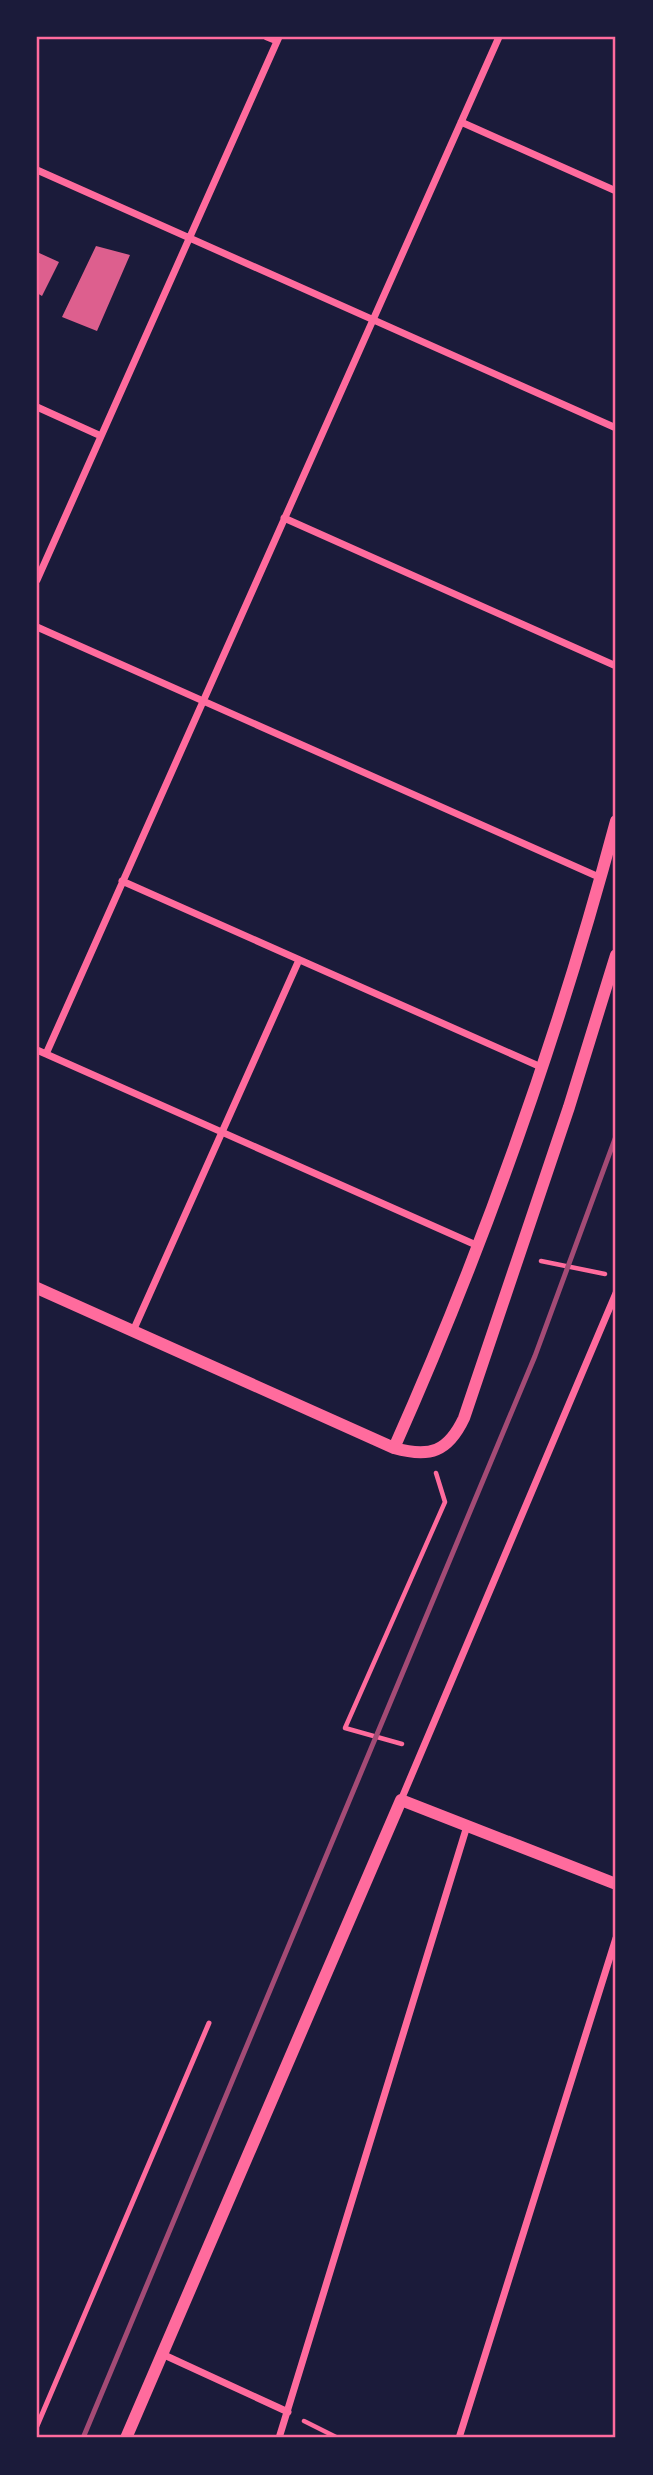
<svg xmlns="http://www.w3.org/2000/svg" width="653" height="2475" font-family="'Varela Round',sans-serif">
<rect width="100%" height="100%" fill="#1b1b3a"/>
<path fill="#dd5f8e" d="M96,246L130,255L97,331L62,317Z
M37,252L59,262L42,296L37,293Z"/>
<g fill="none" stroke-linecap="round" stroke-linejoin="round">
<path stroke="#ff6b9d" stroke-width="4.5" d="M541,1261L605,1274
M402,1744L345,1728L445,1502L436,1473
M304,2421L338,2438"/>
<path stroke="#ff6b9d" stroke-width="5" d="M37,2426L209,2023"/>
<path stroke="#ff6b9d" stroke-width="7" d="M267,37L277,41
M461,122L616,191
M37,170L616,428
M37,407L101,436
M284,518L616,666
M37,580L279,37
M37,627L601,878
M122,881L541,1067
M37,1050L476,1245
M46,1054L499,37
M133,1331L299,960
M401,1800L616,1293
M162,2354L288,2412
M279,2438L467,1826
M459,2438L616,1938"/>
<path stroke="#ff6b9d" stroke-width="12" d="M37,1288L394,1448C430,1458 448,1452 464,1418L569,1107L616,955
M394,1448C484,1246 559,1034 616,821
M126,2438L401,1800L616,1884"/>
<path stroke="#a44b75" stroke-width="5" d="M83,2438L535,1356L616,1136"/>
</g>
<rect width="653" height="2475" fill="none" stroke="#1b1b3a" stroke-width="77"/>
<rect x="38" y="38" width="576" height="2398" fill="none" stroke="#ff6b9d" stroke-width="2.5"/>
</svg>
